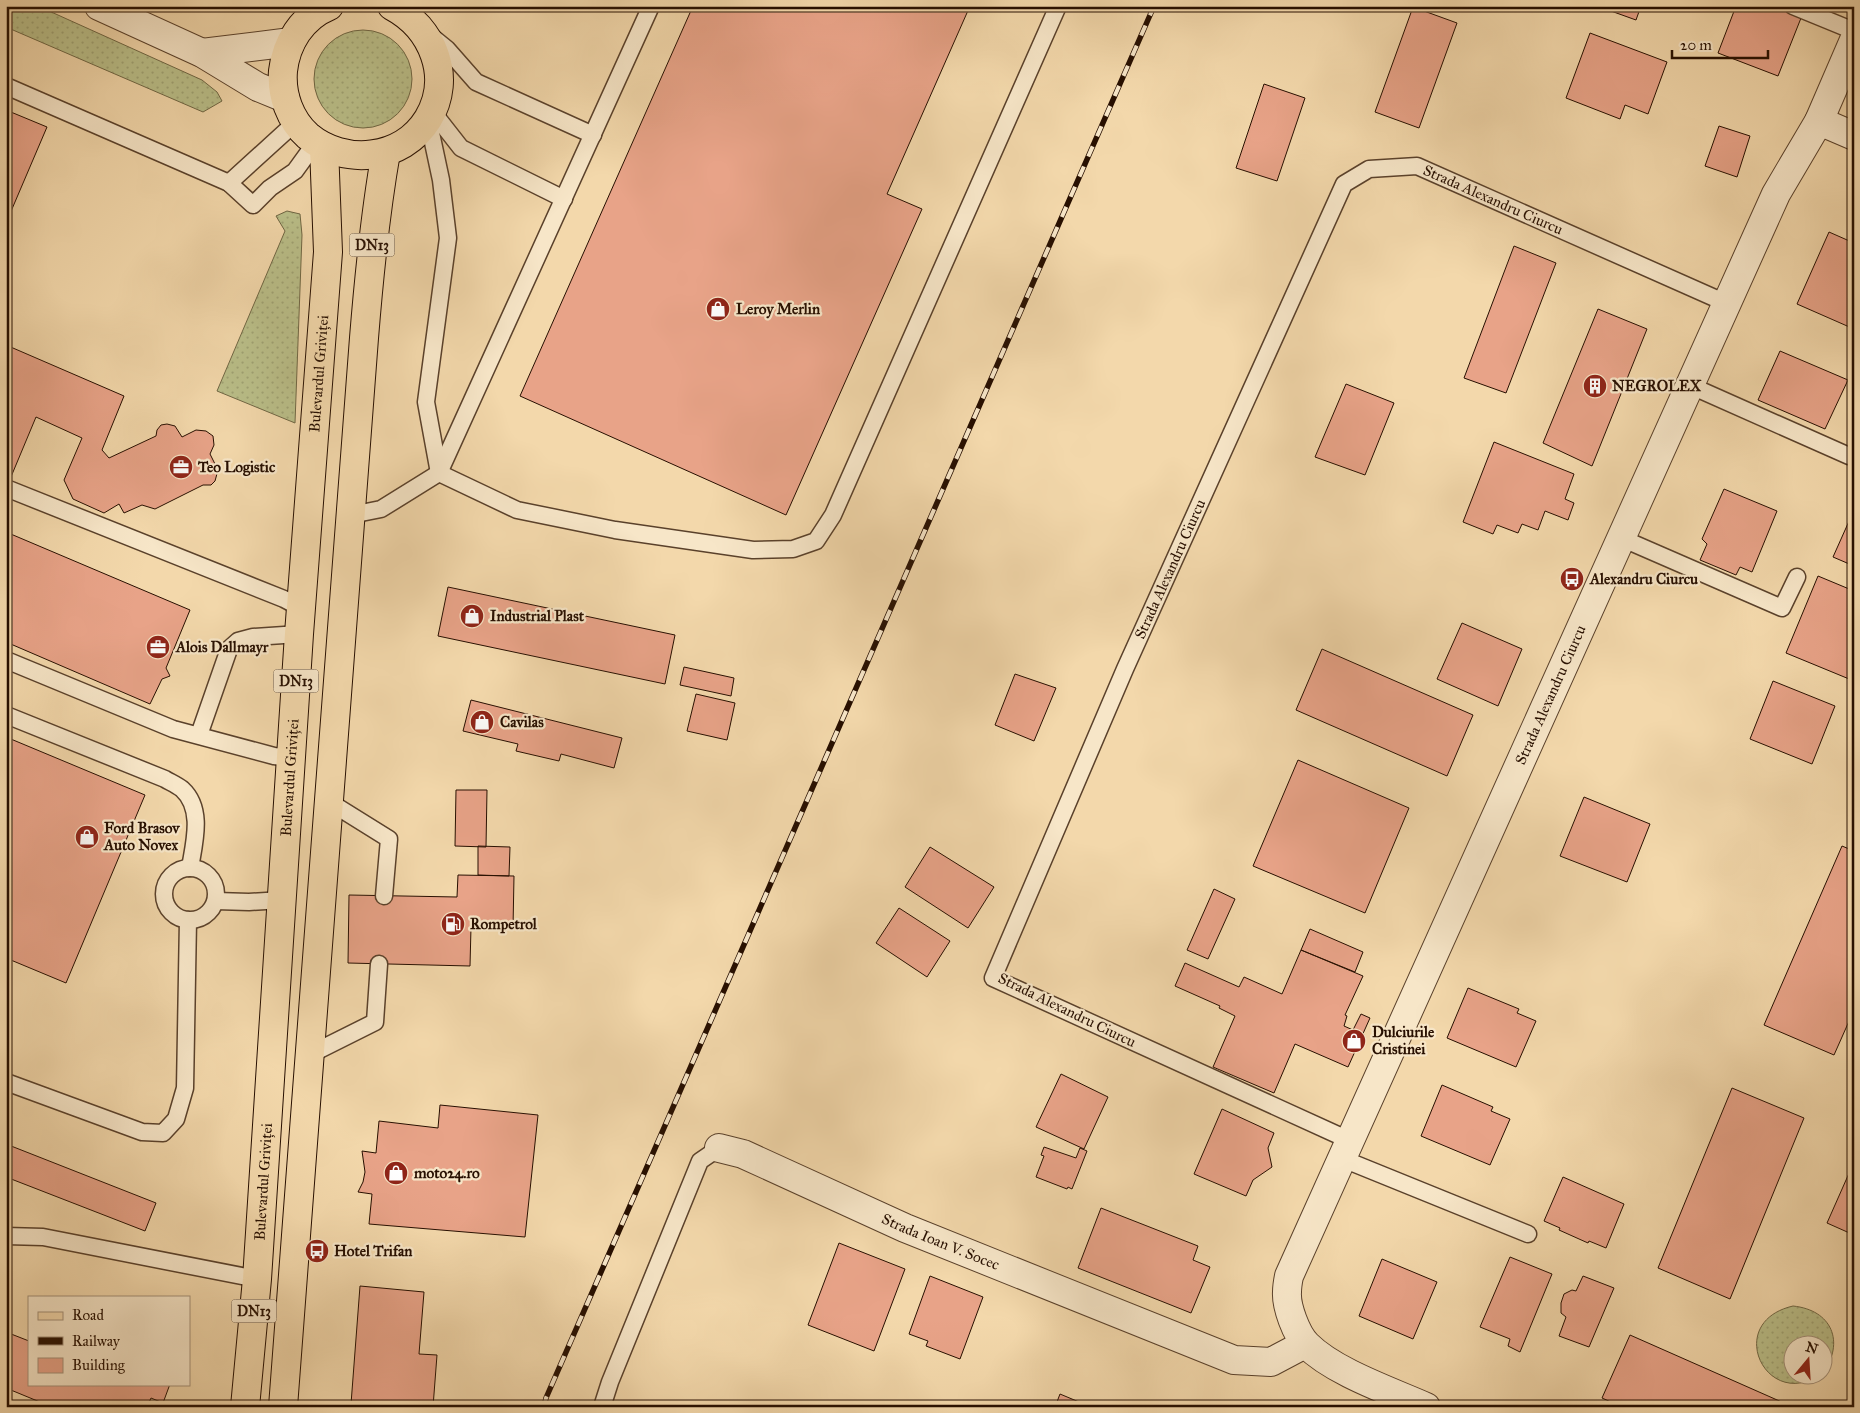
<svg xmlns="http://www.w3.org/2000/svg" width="1860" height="1413" font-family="'IM FELL Great Primer',serif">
<defs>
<pattern id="grass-dots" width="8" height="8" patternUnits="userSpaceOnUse" patternTransform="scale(1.25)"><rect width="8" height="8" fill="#babf89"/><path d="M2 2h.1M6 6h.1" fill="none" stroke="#a0a374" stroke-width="1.8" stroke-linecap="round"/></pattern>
</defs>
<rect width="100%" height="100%" fill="#f3d8ab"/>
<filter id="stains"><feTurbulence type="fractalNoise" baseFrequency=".004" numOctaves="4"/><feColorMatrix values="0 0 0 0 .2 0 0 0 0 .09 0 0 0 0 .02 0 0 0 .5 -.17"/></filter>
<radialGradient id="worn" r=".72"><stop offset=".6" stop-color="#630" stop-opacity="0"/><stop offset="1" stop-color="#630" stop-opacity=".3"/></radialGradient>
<path fill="url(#grass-dots)" stroke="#706744" d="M6,6H38L202,80L217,92L222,101L203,112L6,27Z
M314 79a49 49 0 1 1 98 0a49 49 0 1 1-98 0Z
M287,211L300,214L302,235L295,423L217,391L285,231L276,216Z
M1793,1306C1832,1310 1845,1342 1823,1373L1822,1346H1792V1376H1818C1765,1409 1724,1322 1793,1306Z"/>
<path fill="#e8a388" stroke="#270f00" d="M693,6H970L887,194L922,209L786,515L520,396Z
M1597,6H1641L1636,20Z
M1736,6H1786L1803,13L1778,76L1718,53Z
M1413,7L1457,23L1419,128L1375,112Z
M1590,33L1667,62L1648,114L1625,105L1620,119L1566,98Z
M1264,84L1305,98L1277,181L1236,168Z
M6,110L47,127L6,223Z
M1719,126L1750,136L1737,177L1705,166Z
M1829,232L1854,243V329L1797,304Z
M1514,246L1556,263L1506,393L1464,378Z
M1598,309L1647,329L1592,466L1543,443Z
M6,345L124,396L102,450L109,458L156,436L157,430L161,425L167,424L175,426L182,437L196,430L206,431L213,436L214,445L210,454L218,470L215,481L211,485H203L155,509L142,505L124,513L119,504L104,513L73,499L64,480L82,438L36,417L8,484L6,483Z
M1780,351L1848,380L1825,429L1758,400Z
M1346,384L1394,403L1365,475L1315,457Z
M1494,442L1574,474L1565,499L1574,503L1568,520L1545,511L1538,530L1522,524L1518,533L1497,525L1493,534L1463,522Z
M1724,489L1777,511L1752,572L1740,567L1736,575L1700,560L1707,544L1702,539Z
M1854,510V566L1833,557Z
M6,532L190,610L166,668L170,676L162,679L150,704L6,642Z
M1818,576L1854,591V681L1786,653Z
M448,587L675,635L665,684L438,636Z
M1462,623L1522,649L1498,706L1437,679Z
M1322,649L1473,715L1447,776L1296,710Z
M684,667L734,678L731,696L680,685Z
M1015,674L1056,688L1034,741L995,725Z
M1773,681L1835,706L1812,764L1750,739Z
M696,694L735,703L727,740L687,731Z
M471,700L622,738L614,768L561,754L559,761L516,751L518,744L463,731Z
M6,737L145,795L66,983L6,958Z
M1298,760L1409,808L1365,913L1253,866Z
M456,790H487L486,847L455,846Z
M1584,797L1650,824L1627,882L1560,856Z
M478,846L510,847L509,876L478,875Z
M1842,846L1854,851V1010L1834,1055L1764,1025Z
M930,847L994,887L968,928L905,887Z
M458,875L514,876L513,928L471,927L470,966L348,963L349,895L457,897Z
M1214,889L1235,899L1208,959L1187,950Z
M899,908L950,941L927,977L876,943Z
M1310,929L1363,952L1355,972L1301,950Z
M1301,950L1363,976L1345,1015L1347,1016L1344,1026L1353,1030L1361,1014L1370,1018L1348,1067L1295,1044L1274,1093L1213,1067L1235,1016L1219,1008L1220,1006L1175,986L1185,963L1239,987L1244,977L1282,994Z
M1468,988L1519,1009L1517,1013L1536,1021L1516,1067L1447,1038Z
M1061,1074L1108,1097L1084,1149L1036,1127Z
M1442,1085L1493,1107L1491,1111L1510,1119L1490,1165L1421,1136Z
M1732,1088L1804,1118L1730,1299L1658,1268Z
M440,1105L538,1115L525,1237L369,1224L372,1194L358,1192L363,1182L365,1172L362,1151L376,1153L379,1121L438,1128Z
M1222,1109L1274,1133L1268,1148L1272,1167L1253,1180L1246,1196L1194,1174Z
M6,1144L156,1203L145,1231L6,1177Z
M1044,1147L1076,1158L1080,1148L1087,1151L1072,1189L1068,1187L1067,1189L1036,1177L1044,1156L1041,1155Z
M1854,1162V1235L1827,1223Z
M1563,1177L1624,1204L1606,1248L1589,1241L1588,1243L1559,1230L1560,1228L1544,1221Z
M1101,1208L1198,1246L1193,1260L1210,1267L1191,1313L1078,1268Z
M839,1243L905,1269L874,1351L808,1325Z
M1510,1257L1552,1274L1520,1352L1508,1346L1510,1339L1480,1327Z
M1382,1259L1437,1282L1413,1339L1359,1316Z
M930,1276L983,1297L960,1359L926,1346L928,1341L909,1334Z
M1583,1276L1614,1288L1589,1347L1559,1336L1566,1317L1561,1313V1303L1564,1294L1572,1290L1576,1291Z
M360,1286L424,1292L419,1354L437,1355L433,1407H354L355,1405L351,1404Z
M6,1332L29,1341V1384H170L163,1403L151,1398L147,1407H52L6,1388Z
M1630,1335L1793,1407H1622L1602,1398Z
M1060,1394L1091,1407H1055Z"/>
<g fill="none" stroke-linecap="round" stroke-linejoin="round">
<g stroke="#5a412b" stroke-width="19">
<g id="service">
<path d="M1793,6L1854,31"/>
<path d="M431,36L447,49L476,82L593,135"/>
<path d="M6,86L229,183L253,205L270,188L295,171L316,142"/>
<path d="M432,111L461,148L564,199"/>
<path d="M428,119L441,180L448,238L426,402L439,473"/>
<path d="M229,183L296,122"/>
<path d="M1689,385L1849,456"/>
<path d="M439,473L517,510L615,530L753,550L793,549L816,541L833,515L1058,6"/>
<path d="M6,488L284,599L301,608"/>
<path d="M351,515L381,509L439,473L651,6"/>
<path d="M1621,538L1782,608L1797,577"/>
<path d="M6,660L173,729L274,756L291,758"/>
<path d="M6,715L165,779C170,782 177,785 182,789C204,809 194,843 190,868"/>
<path d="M199,735L229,649L238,641L253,637L299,634"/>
<path d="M328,801L389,839L384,896"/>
<circle cx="190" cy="894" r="26"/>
<path d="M216,901L249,902L282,900"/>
<path d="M309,1055L375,1022L379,964"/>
<path d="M6,1082L142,1132L163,1133L176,1119L185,1088L188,920"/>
<path id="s1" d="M1351,1141L993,978L1125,669L1344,184L1369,169L1417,166L1726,303"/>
<path d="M1343,1159L1528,1234"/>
<path d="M6,1236L43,1237L257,1279"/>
<path d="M602,1407L610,1382L700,1161L719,1148"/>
</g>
</g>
<g stroke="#5a412b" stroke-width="30">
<g id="minor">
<path d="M99,6L202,53L258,87L285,98"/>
<path d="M202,53L291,42"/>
<path d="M1819,121L1854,136"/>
<path id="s2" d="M719,1148L743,1154L905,1228L1234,1360L1271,1362L1305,1344"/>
</g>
</g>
<g stroke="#5a412b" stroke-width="30">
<g id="tertiary">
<path id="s3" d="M1426,1407C1390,1391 1334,1372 1307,1345C1296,1334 1286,1306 1287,1292C1287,1287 1288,1281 1289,1276L1776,194L1819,121L1854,40"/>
</g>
</g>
<g stroke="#270f00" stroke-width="30">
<g id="primary">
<path d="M329,6C302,17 286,43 283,71C281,95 290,120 308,136C344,166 402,161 428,119C453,77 433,28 392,6"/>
<path id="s4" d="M245,1407L257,1279L299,634L328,252L324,147"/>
<path d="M283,1407L364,338C369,276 375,214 386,152"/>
</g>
</g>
<use href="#service" stroke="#f7e6c8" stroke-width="16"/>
<use href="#minor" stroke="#f7e6c8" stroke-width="28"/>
<use href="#tertiary" stroke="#f7e6c8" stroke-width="28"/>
<use href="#primary" stroke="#f3d8ab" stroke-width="28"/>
<g stroke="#270f00" stroke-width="5.5">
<path id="rail" d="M544,1407L546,1398L1154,6"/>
</g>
<use href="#rail" stroke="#f7e6c8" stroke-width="4" stroke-dasharray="11" stroke-linecap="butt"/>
</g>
<defs>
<g id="shop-disc" transform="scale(1.25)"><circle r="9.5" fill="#8f2418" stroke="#f7e6c8"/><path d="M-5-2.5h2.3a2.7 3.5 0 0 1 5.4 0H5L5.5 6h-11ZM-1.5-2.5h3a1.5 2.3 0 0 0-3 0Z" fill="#fff"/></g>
<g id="building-disc" transform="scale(1.25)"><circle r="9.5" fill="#8f2418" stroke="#f7e6c8"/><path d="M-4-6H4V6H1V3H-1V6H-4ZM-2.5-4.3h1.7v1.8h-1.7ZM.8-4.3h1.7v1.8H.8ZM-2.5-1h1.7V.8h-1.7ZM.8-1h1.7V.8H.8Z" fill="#fff"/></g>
<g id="office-disc" transform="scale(1.25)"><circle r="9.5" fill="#8f2418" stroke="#f7e6c8"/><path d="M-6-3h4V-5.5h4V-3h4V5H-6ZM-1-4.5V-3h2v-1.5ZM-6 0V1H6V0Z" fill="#fff"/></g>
<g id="bus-disc" transform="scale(1.25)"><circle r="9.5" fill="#8f2418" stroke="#f7e6c8"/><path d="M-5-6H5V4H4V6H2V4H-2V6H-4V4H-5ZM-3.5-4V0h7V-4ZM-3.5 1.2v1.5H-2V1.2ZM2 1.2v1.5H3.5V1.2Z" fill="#fff"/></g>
<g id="fuel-disc" transform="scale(1.25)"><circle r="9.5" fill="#8f2418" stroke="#f7e6c8"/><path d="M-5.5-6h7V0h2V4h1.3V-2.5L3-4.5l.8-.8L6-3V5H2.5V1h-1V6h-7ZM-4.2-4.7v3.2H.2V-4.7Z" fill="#fff"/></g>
</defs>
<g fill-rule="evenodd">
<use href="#shop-disc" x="718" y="309"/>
<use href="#building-disc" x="1595" y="386"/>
<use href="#office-disc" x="181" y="467"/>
<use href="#bus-disc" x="1572" y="579"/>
<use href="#shop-disc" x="472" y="616"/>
<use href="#office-disc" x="158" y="647"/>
<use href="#shop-disc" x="482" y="722"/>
<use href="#shop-disc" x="87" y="837"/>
<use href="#fuel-disc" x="453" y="924"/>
<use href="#shop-disc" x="1354" y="1041"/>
<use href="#shop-disc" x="396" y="1173"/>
<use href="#bus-disc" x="317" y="1251"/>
</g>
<g text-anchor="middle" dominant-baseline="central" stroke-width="4.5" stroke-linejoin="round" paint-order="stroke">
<g fill="#f7e6c8" stroke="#65503c" stroke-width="1">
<rect x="349.5" y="233.5" width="45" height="23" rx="4"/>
<rect x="273.5" y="669.5" width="45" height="23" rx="4"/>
<rect x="231.5" y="1299.5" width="45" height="23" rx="4"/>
</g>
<g font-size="14" font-weight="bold" fill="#270f00">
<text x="372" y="245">DN13</text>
<text x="296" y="681">DN13</text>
<text x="254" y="1311">DN13</text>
</g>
<g font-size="15" fill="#270f00" stroke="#f7e6c8">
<text stroke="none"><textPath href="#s1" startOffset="1422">Strada Alexandru Ciurcu</textPath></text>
<text stroke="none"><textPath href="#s4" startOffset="1036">Bulevardul Griviței</textPath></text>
<text stroke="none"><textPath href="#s1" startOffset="839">Strada Alexandru Ciurcu</textPath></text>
<text stroke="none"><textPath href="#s3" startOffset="846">Strada Alexandru Ciurcu</textPath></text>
<text stroke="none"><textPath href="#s4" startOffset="631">Bulevardul Griviței</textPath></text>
<text transform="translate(1067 1010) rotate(26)">Strada Alexandru Ciurcu</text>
<text stroke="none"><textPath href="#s4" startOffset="226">Bulevardul Griviței</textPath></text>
<text stroke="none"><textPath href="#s2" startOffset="241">Strada Ioan V. Socec</textPath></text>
</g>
<g font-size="15" font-weight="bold" fill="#270f00" stroke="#f7e6c8" text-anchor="start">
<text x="736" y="309">Leroy Merlin</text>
<text x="1612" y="386">NEGROLEX</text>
<text x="198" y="467">Teo Logistic</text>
<text x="1590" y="579">Alexandru Ciurcu</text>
<text x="490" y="616">Industrial Plast</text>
<text x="176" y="647">Alois Dallmayr</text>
<text x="500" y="722">Cavilas</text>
<text x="104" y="828">Ford Brasov<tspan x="104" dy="17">Auto Novex</tspan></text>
<text x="470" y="924">Rompetrol</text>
<text x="1372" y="1032">Dulciurile<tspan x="1372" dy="17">Cristinei</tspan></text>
<text x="414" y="1173">moto24.ro</text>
<text x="334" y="1251">Hotel Trifan</text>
</g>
</g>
<rect width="1860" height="1413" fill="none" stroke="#f3d8ab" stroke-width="25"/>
<rect x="8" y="8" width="1845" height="1398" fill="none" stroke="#270f00" stroke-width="2.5"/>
<rect x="12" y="12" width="1835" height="1388" fill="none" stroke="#270f00"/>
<rect x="28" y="1296" width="162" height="90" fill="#f7e6c8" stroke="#a49078"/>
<rect x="38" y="1312" width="25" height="8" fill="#f3d8ab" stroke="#a49078"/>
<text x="72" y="1320" font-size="15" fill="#270f00">Road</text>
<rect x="38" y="1337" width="25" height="8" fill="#270f00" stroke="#a49078"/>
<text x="72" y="1346" font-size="15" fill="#270f00">Railway</text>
<rect x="38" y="1358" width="25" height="15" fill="#e8a388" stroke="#a49078"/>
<text x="72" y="1370" font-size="15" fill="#270f00">Building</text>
<g transform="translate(1808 1360) rotate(18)"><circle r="24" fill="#f7e6c8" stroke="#a49078"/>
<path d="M0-4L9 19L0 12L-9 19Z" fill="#8f2418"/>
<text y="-8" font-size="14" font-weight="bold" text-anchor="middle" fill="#270f00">N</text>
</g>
<path d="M1672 50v8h96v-8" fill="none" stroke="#270f00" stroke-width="2.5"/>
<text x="1680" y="50" font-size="15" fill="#270f00" stroke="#f7e6c8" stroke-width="4" paint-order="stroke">20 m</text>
<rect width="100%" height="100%" filter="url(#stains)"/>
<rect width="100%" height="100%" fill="url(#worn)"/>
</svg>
